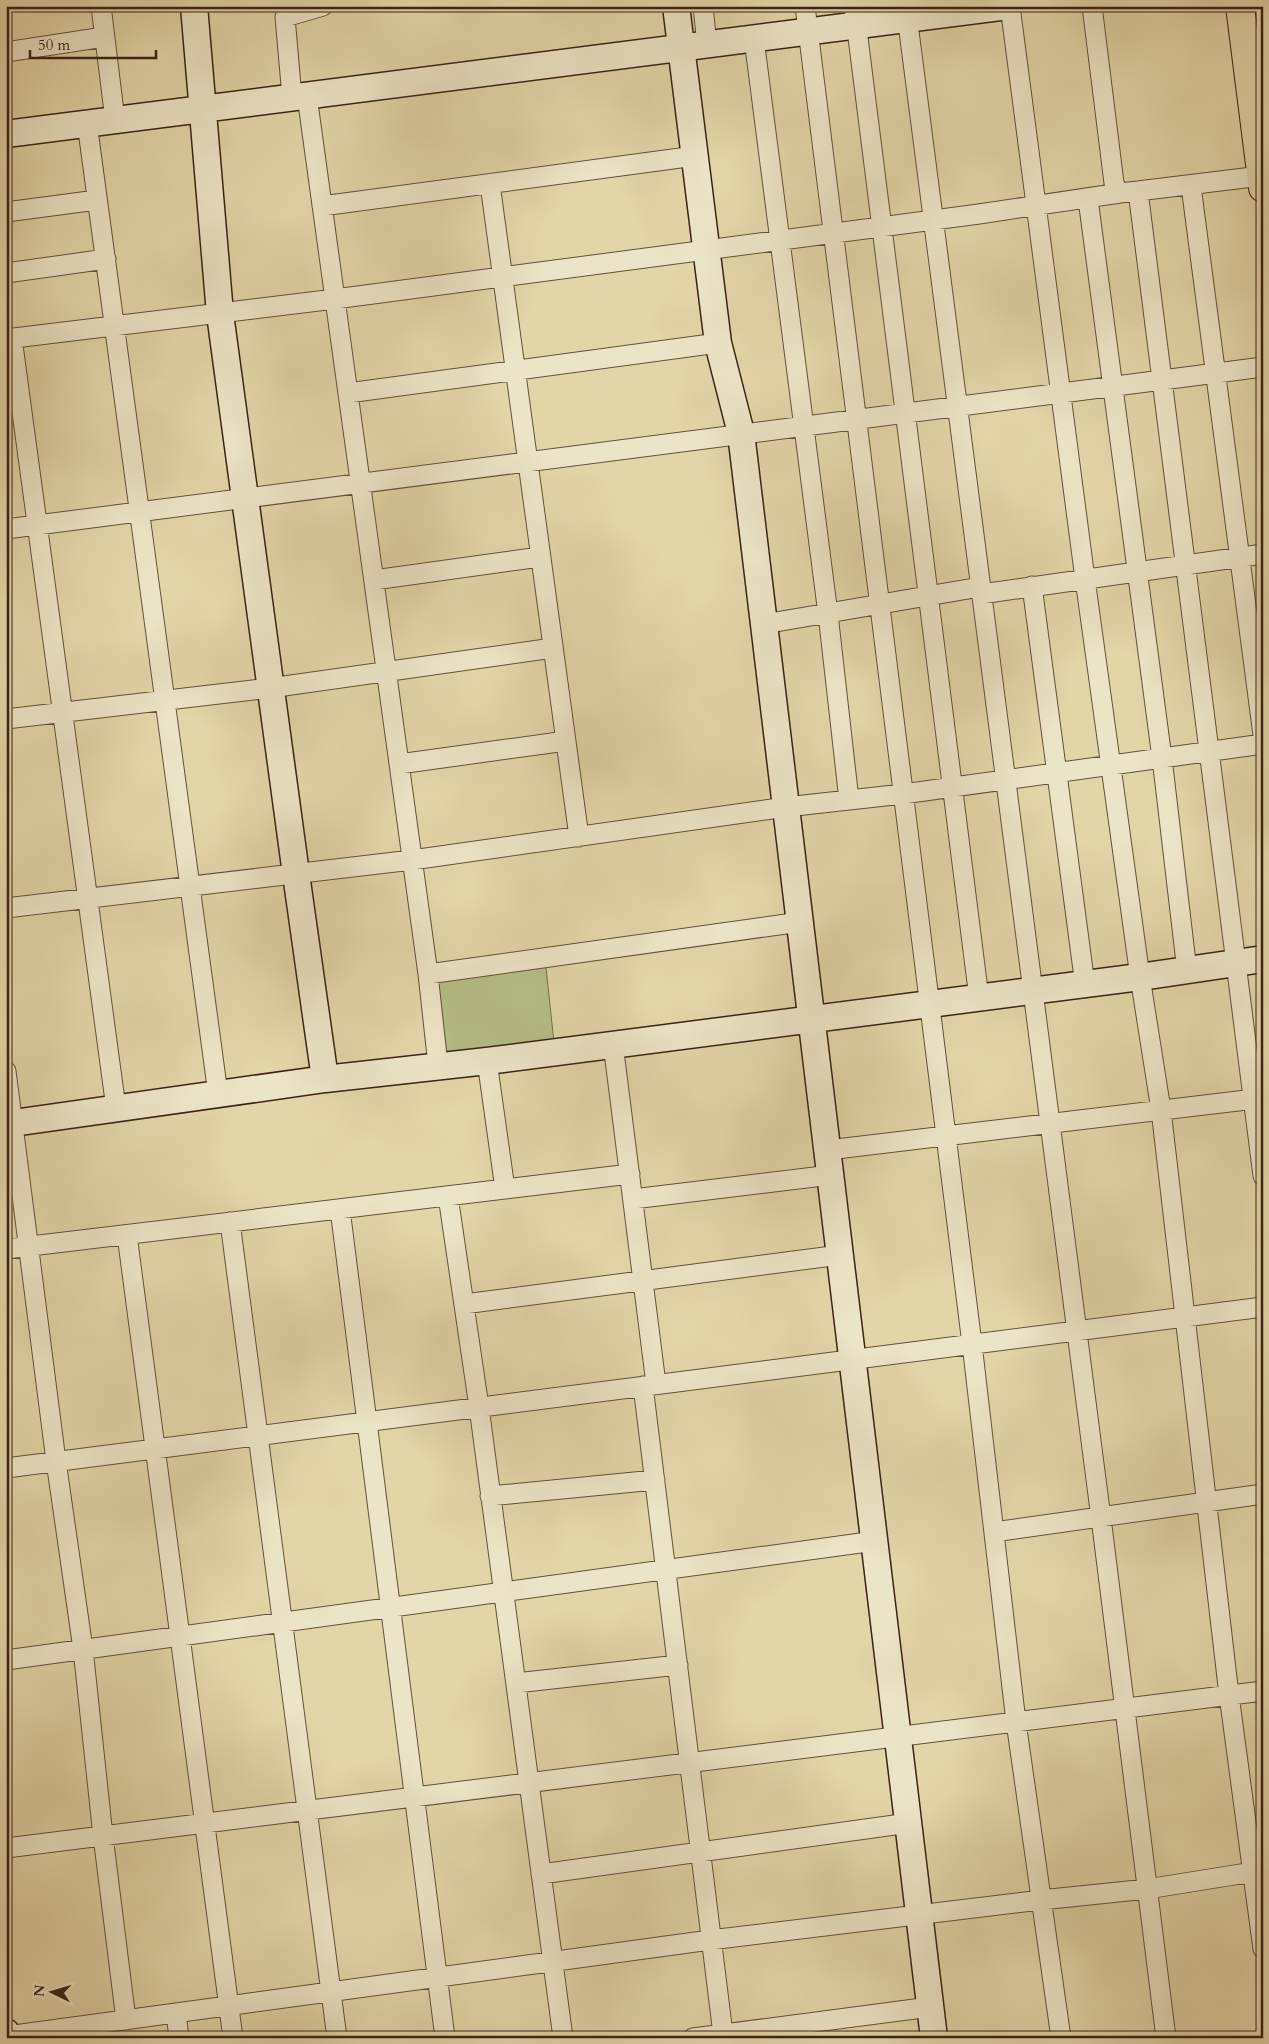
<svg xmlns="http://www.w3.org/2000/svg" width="1269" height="2044" font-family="Cardo,serif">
<rect width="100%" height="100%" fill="#e2d5a8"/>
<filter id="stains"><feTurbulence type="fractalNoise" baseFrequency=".004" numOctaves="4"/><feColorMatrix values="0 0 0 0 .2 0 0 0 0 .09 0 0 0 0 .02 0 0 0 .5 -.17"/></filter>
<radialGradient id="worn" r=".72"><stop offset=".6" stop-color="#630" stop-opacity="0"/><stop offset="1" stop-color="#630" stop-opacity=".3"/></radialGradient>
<path fill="#b5bd86" stroke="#78704e" d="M545,958L555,1052L438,1065L428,974Z"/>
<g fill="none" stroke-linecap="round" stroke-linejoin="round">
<g stroke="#654f3a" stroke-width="21">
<path id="street" d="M101,6L115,120
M703,6L707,45
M805,6L972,1344L1016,1722L1061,2038
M854,6L979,998
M1010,6L1085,579L1140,977L1161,1110L1229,1695L1263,1949
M1092,6L1114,183L1117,190L1120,193L1138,191L1261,176
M906,8L1101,1518L1166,2038
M754,39L828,614L849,800
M6,52L104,37
M307,96L428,974L438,1065
M292,97L285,17L323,6
M87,123L218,1094
M490,184L579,837
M1191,186L1263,735
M1138,191L1263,1176
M1088,199L1162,758L1187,971
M322,206L695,156
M6,212L97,200
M6,273L106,259
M12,338L116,1108
M6,339L335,299L979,214L1120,193
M348,393L718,343
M6,529L1263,367
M374,580L540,557
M1032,586L1085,985
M981,594L1263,554
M764,624L980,587
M6,719L270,688L553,648
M399,764L566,741
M6,908L412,860L786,807L903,794L1263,744
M428,974L800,922
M613,1044L656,1384
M487,1061L505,1189
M6,1071L56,1461L83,1649L103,1836L126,2020
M828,1150L1263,1098
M448,1196L479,1407L563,2038
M633,1199L831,1175
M340,1209L445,2038
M230,1222L337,2038
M127,1235L233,2038
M6,1249L630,1174
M464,1304L840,1255
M643,1386L723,2034
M6,1468L1263,1307
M490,1496L655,1480
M994,1532L1263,1494
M6,1660L875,1541
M516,1683L678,1665
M6,1848L1263,1691
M541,1874L909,1823
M176,2013L179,2038
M7,2036L710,1940L1041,1900L1147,1889L1253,1872
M693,2038L930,2007"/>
</g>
<g stroke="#3b2216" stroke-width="29">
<path id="secondary" d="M194,6L220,314L296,874L325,1079
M676,6L718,343L741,433L934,2038
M6,134L1008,6
M6,1124L325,1079L487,1061L1140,977L1263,959
M6,2032L7,2038"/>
</g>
<g stroke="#3b2216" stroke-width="30">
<path id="primary" d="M1240,6L1263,188"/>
</g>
<use href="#street" stroke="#ece4c6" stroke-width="19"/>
<use href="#secondary" stroke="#ece4c6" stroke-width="26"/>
<use href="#primary" stroke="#e2d5a8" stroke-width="28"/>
</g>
<rect width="1269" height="2044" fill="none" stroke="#e2d5a8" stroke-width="25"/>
<rect x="8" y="8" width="1254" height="2029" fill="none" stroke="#3b2216" stroke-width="2.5"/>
<rect x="12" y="12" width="1244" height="2019" fill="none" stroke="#3b2216"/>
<g transform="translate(52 1992) rotate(275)" stroke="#ece4c6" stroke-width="4" paint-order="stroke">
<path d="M0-4L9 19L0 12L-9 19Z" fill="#3b2216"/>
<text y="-8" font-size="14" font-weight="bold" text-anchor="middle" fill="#3b2216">N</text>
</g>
<path d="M30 50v8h126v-8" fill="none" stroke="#3b2216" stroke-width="2.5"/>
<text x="38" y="50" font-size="15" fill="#3b2216" stroke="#ece4c6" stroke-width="4" paint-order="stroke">50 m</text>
<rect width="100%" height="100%" filter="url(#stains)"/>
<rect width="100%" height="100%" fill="url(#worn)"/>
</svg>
